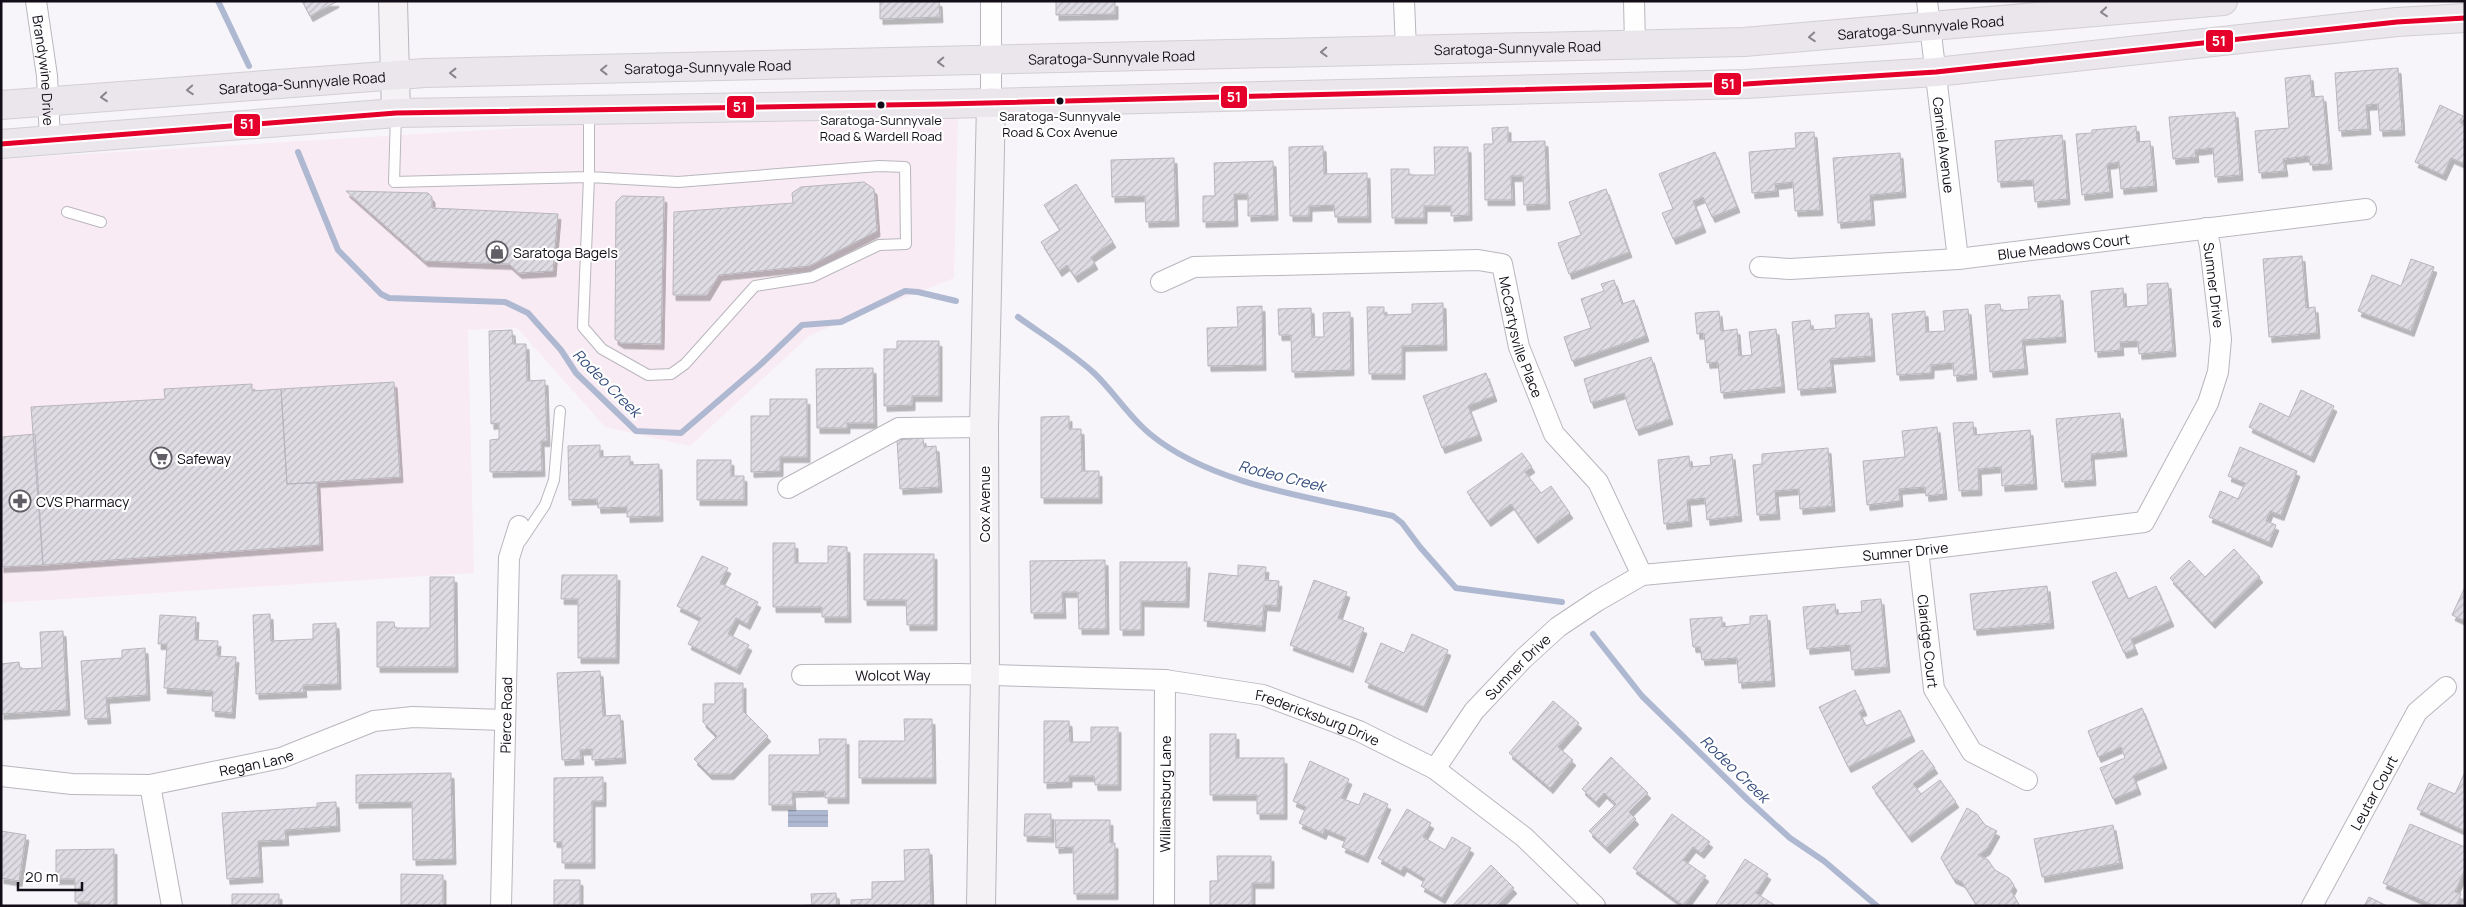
<svg xmlns="http://www.w3.org/2000/svg" width="2466" height="907" font-family="Manrope,sans-serif">
<defs>
<pattern id="water-rules" width="6" height="5" patternUnits="userSpaceOnUse" patternTransform="scale(1.25)"><rect width="6" height="5" fill="#aeb9d1"/><path d="M0 2.5h6" fill="none" stroke="#959eb3"/></pattern>
<pattern id="building-hatch" width="6" height="6" patternUnits="userSpaceOnUse" patternTransform="scale(1.25)"><rect width="6" height="6" fill="#dfdce4"/><path d="M-1 1l2-2M0 6l6-6M5 7l2-2" fill="none" stroke="#bebcc3"/></pattern>
<filter id="shadow"><feDropShadow dx="3" dy="5.5" stdDeviation="0" flood-color="#0004"/></filter>
</defs>
<rect width="100%" height="100%" fill="#f7f5fa"/>
<path fill="#f9ebf3" d="M754,114L958,115L954,278L810,335L690,446L605,427L517,328L468,330L474,573L1,603V159Z"/>
<path fill="url(#water-rules)" d="M788,810H828V827H788Z"/>
<g fill="none" stroke-linecap="round" stroke-linejoin="round">
<path stroke="#aeb9d1" stroke-width="6" d="M218,1L249,66
M298,152L338,250L381,294L389,298L505,302L528,313L561,350L576,373L636,431L681,433L760,365L802,325L841,322L905,291L918,292L956,301
M1018,317C1043,335 1071,352 1094,373C1114,392 1129,417 1150,434C1213,486 1316,498 1393,516L1402,523L1420,547L1456,588L1562,602
M1593,634L1642,696L1747,799L1790,838L1824,861L1877,906"/>
</g>
<path fill="url(#building-hatch)" stroke="#b9b5bd" filter="url(#shadow)" d="M302,1H336V2L310,16Z
M880,1H939L940,17L880,19Z
M1056,1H1115V14L1056,15Z
M2398,68L2402,130L2380,131L2378,104L2366,105L2368,129L2339,131L2335,73Z
M2310,75L2312,97L2323,96L2329,164L2310,165L2309,156L2283,159L2285,171L2259,173L2255,131L2289,128L2285,78Z
M2440,105L2463,116L2460,123L2465,125V164L2451,158L2443,175L2415,162Z
M2235,112L2240,175L2215,177L2213,148L2195,150L2196,157L2173,159L2169,117Z
M2136,126L2137,142L2150,141L2154,186L2121,189L2119,162L2107,164L2110,192L2082,195L2076,134L2092,133V130Z
M1508,127V142L1545,141L1547,204L1524,205L1523,176H1511L1512,200H1485L1484,144H1493L1492,128Z
M1814,132L1820,210L1795,211L1793,182L1775,184L1776,191L1752,193L1749,152L1796,148L1795,133Z
M2062,135L2067,199L2035,202L2033,180L1998,182L1995,141Z
M1323,146L1324,174L1367,173L1368,217H1335L1334,205L1309,206V216H1290L1289,147Z
M1434,147H1468L1469,215L1451,216V206H1424V218H1392L1391,169H1409V175H1435Z
M1715,152L1737,207L1712,217L1703,197L1693,201L1703,227L1673,239L1662,213L1673,209L1659,174Z
M1900,153L1903,192L1870,195L1872,220L1838,223L1833,158Z
M1174,158L1176,221L1146,222L1145,196L1112,197L1111,160Z
M1273,161L1275,215L1248,216V194H1234L1235,221L1203,222V196H1215L1214,163Z
M864,182L874,189L877,231L809,266L719,275L707,295H673L674,212L793,203L792,193L801,187Z
M1076,184L1113,242L1091,257L1095,264L1075,277L1067,265L1059,271L1041,242L1060,230L1044,205Z
M1606,189L1629,252L1569,274L1558,243L1581,235L1569,202Z
M346,191L428,193L432,197V208L558,214L553,271L519,273L509,264L425,261Z
M622,196L664,197L661,344L621,343L615,339L616,202Z
M2302,256L2306,308L2315,307L2317,333L2269,337L2263,259Z
M2411,259L2434,267L2411,331L2358,311L2372,275L2401,286Z
M1614,280L1622,304L1634,300L1646,336L1572,361L1564,337L1591,328L1581,299L1604,291L1601,284Z
M2168,283L2173,351L2139,354L2138,341L2120,342L2121,350L2095,352L2091,291L2123,288L2124,307L2148,305L2147,284Z
M2060,295L2063,337L2022,340L2025,369L1990,372L1985,305L2000,304L2001,311L2029,309L2028,297Z
M1443,303L1444,345L1402,346V374H1369L1367,307H1384V315L1412,314V304Z
M1262,306L1263,365L1208,366L1207,328L1238,327L1237,307Z
M1311,308L1312,337H1324L1323,313L1350,312L1351,370L1292,372L1291,335H1279L1278,309Z
M1968,309L1974,374L1954,376L1953,363L1931,365V373L1897,375L1892,314L1925,311L1926,332L1945,331L1943,311Z
M1719,311L1721,331L1737,329L1739,356L1752,355L1749,332L1776,329L1782,387L1721,393L1718,362L1707,363L1704,333L1697,334L1695,313Z
M1869,313L1872,356L1830,359L1833,387L1798,390L1792,322L1810,320L1811,330L1836,328L1835,315Z
M512,330L513,344H526L527,381L545,380L547,441H541L542,471L490,472V440L499,439V423L491,424L489,331Z
M897,341H939V396H912V405L884,406V349H897Z
M1651,357L1670,419L1636,430L1624,393L1591,403L1584,379Z
M873,368L874,423H847V428H817L816,369Z
M1486,373L1494,396L1468,406L1479,435L1442,448L1423,396Z
M394,382L400,477L287,484L281,389Z
M252,384V391L281,389L287,484L317,483L320,545L43,565L31,407L165,399L164,389Z
M2301,390L2334,406L2311,457L2249,427L2260,403L2289,417Z
M770,399H807V457H780V471L751,472V416H770Z
M2120,413L2124,451L2091,454L2093,480L2062,482L2056,419Z
M1069,416V429H1081L1082,471H1099V498H1041V417Z
M1973,422L1974,435L2030,430L2034,484L2002,486L2001,467L1978,469L1979,490L1959,491L1953,423Z
M1937,427L1944,494L1926,496L1925,487L1899,489L1900,501L1867,505L1863,461L1905,457L1902,431Z
M35,434L43,565L1,567V437Z
M923,438L924,447L936,446L939,487L900,489L897,440Z
M600,445V457L630,456V465L659,464L660,516L627,517V507L598,508L597,499L569,500L568,446Z
M2240,447L2297,471L2281,515L2270,511L2266,521L2276,525L2269,542L2209,517L2220,491L2238,499L2245,483L2228,476Z
M1828,448L1832,506L1800,509L1799,489L1775,491L1777,514L1757,515L1753,465L1762,464V454Z
M1522,453L1532,467L1525,472L1541,493L1551,486L1570,513L1535,538L1511,504L1488,521L1467,492Z
M1732,454L1739,516L1707,520L1705,498L1687,500L1689,521L1664,524L1658,460L1689,456L1690,467L1711,465L1710,457Z
M697,460H731V476H744V500H697Z
M773,543H795V563H828V546L847,547L848,617H822V607H773Z
M2234,549L2260,577L2212,623L2170,578L2189,560L2205,577Z
M864,554H934V625H907L906,600H864Z
M702,556L728,568L720,583L758,602L747,624L736,618L728,634L749,645L737,669L688,644L701,618L677,606Z
M1105,560L1106,629H1079L1078,592H1062L1063,613H1031L1030,561Z
M1120,562H1187L1186,602L1141,601V630H1120Z
M1238,565L1266,567L1265,580L1279,581L1277,606L1264,605L1262,626L1204,621L1209,573L1238,576Z
M2116,572L2128,599L2156,586L2171,621L2131,639L2135,649L2124,653L2092,582Z
M562,575H617L616,658H578V599H561Z
M430,577H454L455,667H377V622H394L395,628H430Z
M1314,580L1347,592L1338,618L1364,628L1350,667L1290,645Z
M2047,586L2051,623L1974,630L1970,594Z
M2465,587V621L2452,615Z
M1881,599L1887,667L1852,670L1850,645L1807,649L1803,607L1835,604L1836,614L1862,612L1861,601Z
M270,614L271,641L313,639V624L336,623L338,684L303,685L304,692L256,694L253,615Z
M160,615L196,617L195,640L218,641L217,656L236,657L232,713L212,711L213,691L164,688L167,644H158Z
M1767,615L1772,681L1739,683L1737,658L1702,660L1700,647H1693L1690,619L1722,617V627L1750,624V616Z
M63,631L67,710L1,714V664L19,662L20,669L42,668L40,632Z
M1412,634L1448,650L1424,707L1365,682L1381,643L1404,653Z
M145,648L147,695L106,698L108,718L85,719L81,661L122,658V650Z
M600,671L603,716L620,715L623,758L592,760V749L580,750L581,759L562,760L557,673Z
M715,683H743V711L768,736L731,774H709L694,759L717,736L703,722V704H715Z
M1855,690L1864,710L1859,712L1866,726L1900,710L1912,736L1848,767L1819,707Z
M1553,701L1579,723L1558,747L1573,760L1550,788L1509,753Z
M2142,708L2164,763L2133,776L2138,789L2113,799L2100,768L2125,758L2121,747L2098,757L2088,731Z
M904,719H932L933,778H859V741H905Z
M1044,721H1069L1070,742H1091V727H1118V785H1095L1094,776H1069V782L1044,783Z
M1210,734H1236V758H1284V814H1257V795H1210Z
M819,739H846V798H825V791L792,792L793,805H769V755H820Z
M1922,750L1935,768L1913,784L1921,794L1940,780L1956,802L1909,837L1872,787Z
M1611,757L1648,793L1629,812L1636,819L1607,848L1589,831L1616,804L1604,793L1596,802L1582,789Z
M1310,761L1349,779L1341,798L1359,805L1364,793L1388,804L1365,857L1342,847L1346,838L1325,829L1323,834L1299,823L1306,807L1293,801Z
M2465,772V831L2417,809L2429,783L2455,794Z
M451,773L453,859L413,860L412,802L356,803V775Z
M603,777V801H592V863H562V842H554V778Z
M336,802L337,826L285,830L286,840L258,841L260,877L227,879L222,813L317,807V803Z
M1967,808L1977,814L1985,825L1997,831L1987,849L1978,855L1988,860L1995,870L2009,878L2014,885L2011,891L2020,906H1975L1976,904L1962,882L1953,878L1941,858Z
M1407,809L1431,823L1423,837L1445,850L1452,837L1471,848L1442,898L1421,886L1425,879L1404,866L1401,871L1378,858Z
M1025,814H1051V837L1024,836Z
M1672,814L1710,842L1701,853L1693,847L1683,860L1706,876L1684,906L1633,868Z
M1055,820H1110V843H1115V894H1074L1073,847L1056,848Z
M2410,824L2465,847V869L2455,892L2461,894L2456,906H2435L2383,883Z
M2113,825L2120,863L2042,877L2034,839Z
M1,831L26,835L19,881L1,878Z
M114,849V906H90V902H75V879H56V850Z
M929,849L931,906H851V900L872,899V882L905,881L904,850Z
M1217,856H1271V883H1252V906H1270H1210V881H1218Z
M1745,859L1768,874L1756,893L1776,906H1715Z
M1491,865L1514,888L1497,906H1452Z
M401,874L443,875V906H401Z
M554,880H580V906H554Z
M836,893L837,906H790L812,905L811,894Z
M232,894H279V906H232Z
M2369,897L2387,906H2364Z"/>
<g fill="none" stroke-linecap="round" stroke-linejoin="round">
<g stroke="#b9b6be" stroke-width="12">
<path id="lane" d="M396,114L394,182L589,177L678,182L879,166L905,167L906,244L879,245L812,277L755,286L685,364L671,374L648,375L602,349L583,327L589,177V110
M67,212L101,222
M521,541L545,505L554,480L560,411"/>
</g>
<g stroke="#b9b6be" stroke-width="22">
<g id="street">
<path id="s1" d="M36,1L47,76L50,140"/>
<path d="M1404,1L1406,49"/>
<path d="M1634,1L1635,44"/>
<path id="s2" d="M1927,1L1958,259"/>
<path d="M991,102V1"/>
<path id="s3" d="M1760,267L1790,269L1958,259L2366,209"/>
<path id="s4" d="M1161,282L1194,267L1478,260L1502,264L1519,347L1554,434L1598,482L1642,575"/>
<path d="M788,488L899,428L984,427"/>
<path id="s5" d="M1918,550L1934,689L1972,752L2027,780"/>
<path id="s6" d="M802,675L959,674L1165,680L1263,695L1359,731L1435,769L1524,837L1595,906"/>
<path id="s7" d="M1435,769L1474,711L1523,659L1558,627L1597,601L1642,575L1918,550L2144,522L2208,403L2218,372L2221,339L2210,246L2206,228"/>
<path id="s8" d="M1,776L72,784L150,785L281,758L374,721L413,717L504,720"/>
<path d="M150,785L172,906"/>
<path id="s9" d="M501,906L509,558L519,526"/>
<path id="s10" d="M1164,906L1165,680"/>
<path id="s11" d="M2312,906L2417,712L2446,687"/>
</g>
</g>
<g stroke="#b9b6be" stroke-width="30">
<path id="secondary" d="M393,1L396,113
M981,906L985,675L984,427L991,102"/>
</g>
<g stroke="#d1cfd4" stroke-width="30">
<g id="primary">
<path id="s12" d="M1,105L425,73L1744,42L2223,1"/>
<path d="M1,144L396,113L944,104L1746,84L1936,72L2397,22L2465,18"/>
</g>
</g>
<use href="#lane" stroke="#fefefe" stroke-width="10"/>
<use href="#street" stroke="#fefefe" stroke-width="20"/>
<use href="#secondary" stroke="#f4f2f5" stroke-width="28"/>
<use href="#primary" stroke="#eae6ec" stroke-width="28"/>
<g stroke="#fff" stroke-width="9">
<path id="bus-1" d="M1,144L396,113L944,104L1746,84L1936,72L2397,22L2465,18"/>
</g>
<use href="#bus-1" stroke="#e4002b" stroke-width="5"/>
</g>
<defs><path id="oneway-chevron" d="M-2-3.5L2.5 0L-2 3.5" fill="none" stroke-width="1.6" stroke-linecap="round" stroke-linejoin="round" transform="scale(1.25)"/></defs>
<g stroke="#89848c">
<use href="#oneway-chevron" transform="translate(2104 12) rotate(175)"/>
<use href="#oneway-chevron" transform="translate(1812 37) rotate(176)"/>
<use href="#oneway-chevron" transform="translate(1324 52) rotate(178)"/>
<use href="#oneway-chevron" transform="translate(941 62) rotate(178)"/>
<use href="#oneway-chevron" transform="translate(604 70) rotate(179)"/>
<use href="#oneway-chevron" transform="translate(453 73) rotate(180)"/>
<use href="#oneway-chevron" transform="translate(190 90) rotate(176)"/>
<use href="#oneway-chevron" transform="translate(104 97) rotate(175)"/>
</g>
<defs>
<g id="shop-ring" transform="scale(1.125)"><circle r="9.5" fill="#fff" stroke="#625e66" stroke-width="1.5"/><path d="M-5-2.5h2.3a2.7 3.5 0 0 1 5.4 0H5L5.5 6h-11ZM-1.5-2.5h3a1.5 2.3 0 0 0-3 0Z" fill="#625e66"/></g>
<g id="supermarket-ring" transform="scale(1.125)"><circle r="9.5" fill="#fff" stroke="#625e66" stroke-width="1.5"/><path d="M-6-5.5h2.5l.6 2H6L4.5 2H-2.5L-4.4-4H-6ZM-1.5 3.2a1.3 1.3 0 1 0 .1 0ZM3 3.2a1.3 1.3 0 1 0 .1 0Z" fill="#625e66"/></g>
<g id="pharmacy-ring" transform="scale(1.125)"><circle r="9.5" fill="#fff" stroke="#625e66" stroke-width="1.5"/><path d="M-2-6h4v4h4v4h-4v4h-4v-4h-4v-4h4Z" fill="#625e66"/></g>
</defs>
<g fill-rule="evenodd">
<use href="#shop-ring" x="497" y="252"/>
<use href="#supermarket-ring" x="161" y="458"/>
<use href="#pharmacy-ring" x="20" y="501"/>
</g>
<g fill="#120d17" stroke="#fff" stroke-width="2">
<circle cx="1060" cy="101" r="4.5"/>
<circle cx="881" cy="105" r="4.5"/>
</g>
<g text-anchor="middle" dominant-baseline="central" stroke-width="4.5" stroke-linejoin="round" paint-order="stroke">
<g font-size="13" fill="#120d17" stroke="#fff">
<text x="1060" y="116">Saratoga-Sunnyvale<tspan x="1060" dy="16">Road &amp; Cox Avenue</tspan></text>
<text x="881" y="120">Saratoga-Sunnyvale<tspan x="881" dy="16">Road &amp; Wardell Road</tspan></text>
</g>
<g font-size="14" fill="#120d17" stroke="#fff">
<text stroke="none"><textPath href="#s12" startOffset="1922">Saratoga-Sunnyvale Road</textPath></text>
<text stroke="none"><textPath href="#s12" startOffset="1518">Saratoga-Sunnyvale Road</textPath></text>
<text stroke="none"><textPath href="#s12" startOffset="1112">Saratoga-Sunnyvale Road</textPath></text>
<text stroke="none"><textPath href="#s12" startOffset="708">Saratoga-Sunnyvale Road</textPath></text>
<text stroke="none"><textPath href="#s1" startOffset="70">Brandywine Drive</textPath></text>
<text stroke="none"><textPath href="#s12" startOffset="302">Saratoga-Sunnyvale Road</textPath></text>
<text stroke="none"><textPath href="#s2" startOffset="145">Carniel Avenue</textPath></text>
<text stroke="none"><textPath href="#s3" startOffset="305">Blue Meadows Court</textPath></text>
<text transform="translate(2214 285) rotate(83)">Sumner Drive</text>
<text stroke="none"><textPath href="#s4" startOffset="420">McCartysville Place</textPath></text>
<text transform="translate(984 504) rotate(-90)">Cox Avenue</text>
<text stroke="none"><textPath href="#s7" startOffset="552">Sumner Drive</textPath></text>
<text stroke="none"><textPath href="#s5" startOffset="92">Claridge Court</textPath></text>
<text stroke="none"><textPath href="#s7" startOffset="132">Sumner Drive</textPath></text>
<text stroke="none"><textPath href="#s6" startOffset="91">Wolcot Way</textPath></text>
<text stroke="none"><textPath href="#s9" startOffset="191">Pierce Road</textPath></text>
<text stroke="none"><textPath href="#s6" startOffset="521">Fredericksburg Drive</textPath></text>
<text stroke="none"><textPath href="#s8" startOffset="258">Regan Lane</textPath></text>
<text stroke="none"><textPath href="#s11" startOffset="129">Leutar Court</textPath></text>
<text stroke="none"><textPath href="#s10" startOffset="112">Williamsburg Lane</textPath></text>
</g>
<g font-size="14" fill="#120d17" stroke="#fff" text-anchor="start">
<text x="513" y="252">Saratoga Bagels</text>
<text x="177" y="458">Safeway</text>
<text x="36" y="501">CVS Pharmacy</text>
</g>
<g font-size="15" font-style="italic" fill="#374e7d" stroke="#fff">
<text transform="translate(607 383) rotate(45)">Rodeo Creek</text>
<text transform="translate(1282 476) rotate(14)">Rodeo Creek</text>
<text transform="translate(1735 769) rotate(44)">Rodeo Creek</text>
</g>
</g>
<g stroke="#fff" stroke-width="2">
<rect x="2205" y="29" width="29" height="24" rx="5" fill="#e4002b"/>
<rect x="1713" y="72" width="29" height="24" rx="5" fill="#e4002b"/>
<rect x="1220" y="85" width="28" height="24" rx="5" fill="#e4002b"/>
<rect x="726" y="95" width="29" height="24" rx="5" fill="#e4002b"/>
<rect x="233" y="113" width="28" height="24" rx="5" fill="#e4002b"/>
</g>
<g font-size="14" text-anchor="middle" font-weight="bold" fill="#fff">
<text x="2219" y="46">51</text>
<text x="1728" y="89">51</text>
<text x="1234" y="102">51</text>
<text x="740" y="112">51</text>
<text x="247" y="129">51</text>
</g>
<rect width="2466" height="907" fill="none" stroke="#120d17" stroke-width="5"/>
<path d="M18 882v8h64v-8" fill="none" stroke="#120d17" stroke-width="2.5"/>
<text x="25" y="882" font-size="15" fill="#120d17" stroke="#ffffff" stroke-width="4" paint-order="stroke">20 m</text>
</svg>
